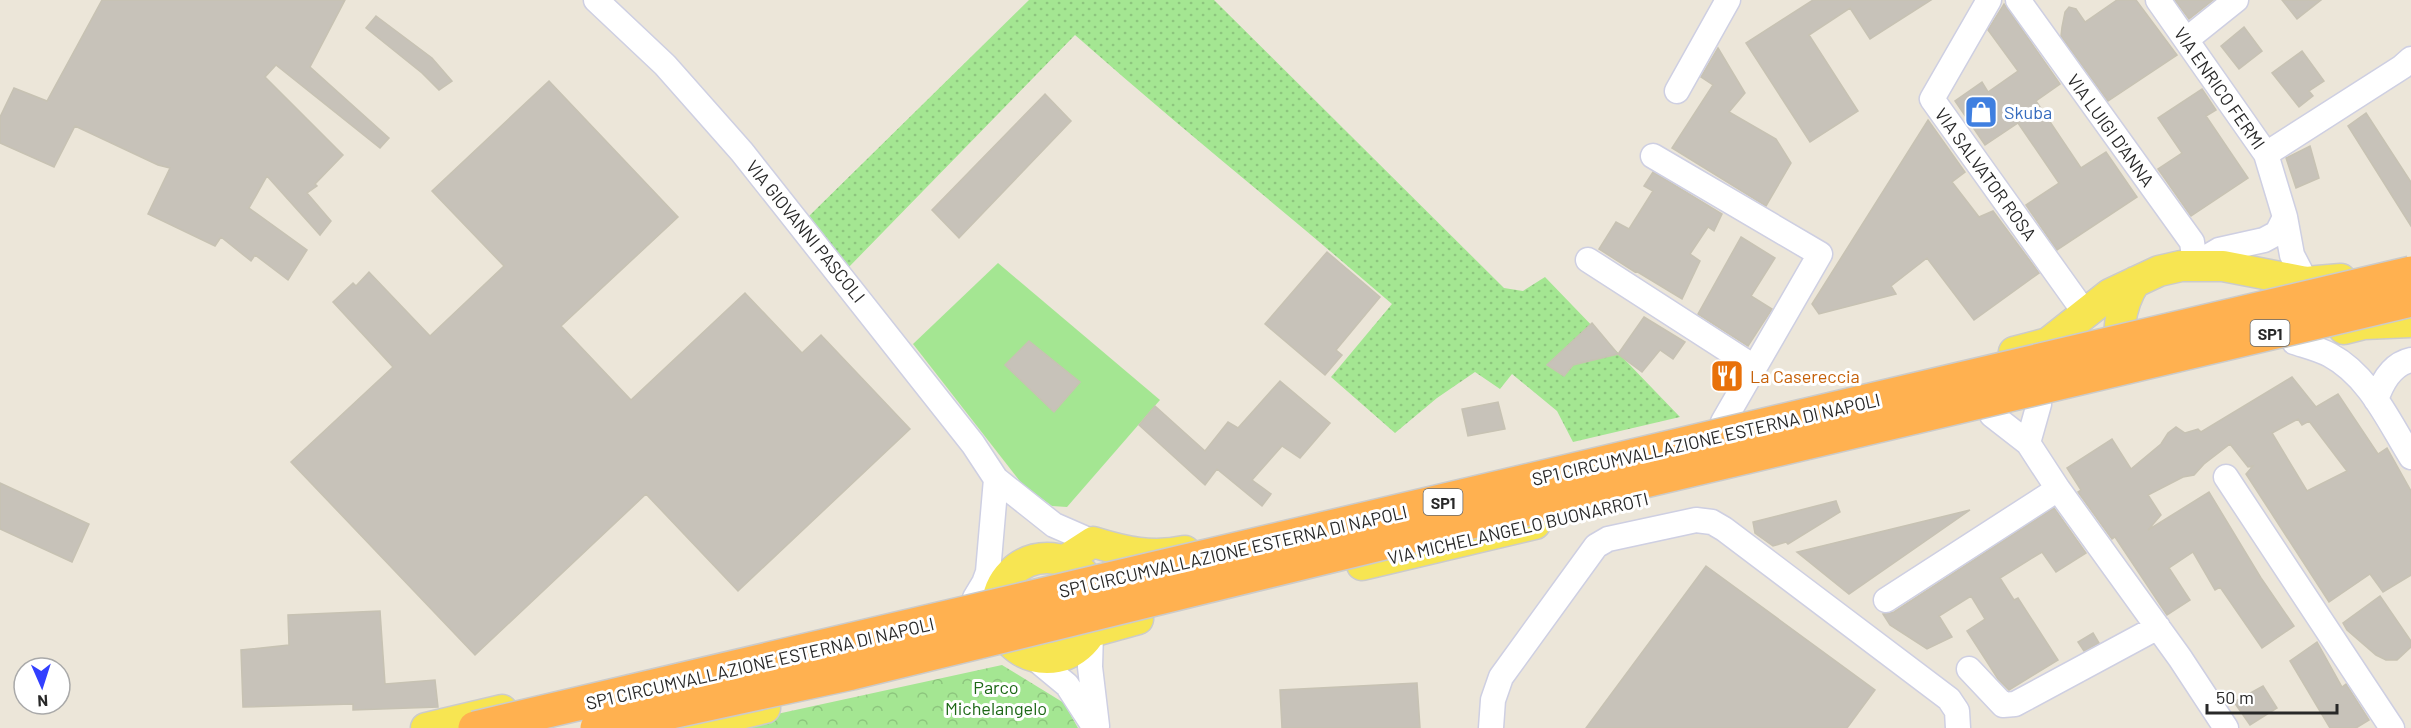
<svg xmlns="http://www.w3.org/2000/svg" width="2411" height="728" font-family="Barlow,sans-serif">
<defs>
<pattern id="grass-dots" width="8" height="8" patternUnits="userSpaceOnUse" patternTransform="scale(1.5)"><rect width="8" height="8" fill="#a4e692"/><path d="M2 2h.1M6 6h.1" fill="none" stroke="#8dc57e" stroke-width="1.8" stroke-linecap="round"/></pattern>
<pattern id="park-crowns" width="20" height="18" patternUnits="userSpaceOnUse" patternTransform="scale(1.5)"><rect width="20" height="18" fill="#a4e692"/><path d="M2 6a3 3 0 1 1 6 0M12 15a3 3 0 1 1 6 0" fill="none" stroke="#8dc57e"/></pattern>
</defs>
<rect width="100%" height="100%" fill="#ece6d9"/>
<path fill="url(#grass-dots)" d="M1029,0H1214L1504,288L1523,291L1545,277L1680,417L1573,442L1557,411L1512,374L1500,389L1475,372L1437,398L1395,433L1331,377L1392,304C1287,213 1179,127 1075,35L847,269L806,219Z"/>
<path fill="url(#park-crowns)" d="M1002,665L1064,703L1078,728H713Z"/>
<path fill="#a4e692" d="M998,263L1160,400L1067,507L1052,506L1022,484L913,344Z"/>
<path fill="#c7c2b9" stroke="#c7c2b3" stroke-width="1.5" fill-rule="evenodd" d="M102,0H345L310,67L389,138L380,148L276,65L265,77L343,155L315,184L317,186L307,193L331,221L320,235L267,176L249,208L307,250L288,280L255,255L251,261L221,237L215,246L148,214L170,168L158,165L75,126L54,167L0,143V117L14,88L47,101Z
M1813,0H1931L1870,39L1850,8L1809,35L1858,111L1810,142L1746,43Z
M2117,0H2136L2177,55L2108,101L2061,36L2062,27L2065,12L2069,7L2076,9L2085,22Z
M2175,0H2213L2189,19Z
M2282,0H2321L2297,19Z
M2004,4L2060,84L2036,101L2081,168L2106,152L2137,197L2057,250L2026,205L2059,183L2018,123L1985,145L1955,101L1982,82L1988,92L2018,71L1988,30Z
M376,16L432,58L452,81L439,90L422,73L366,28Z
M2244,27L2262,51L2239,69L2221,46Z
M1718,48L1745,93L1729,112L1776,139L1791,163L1766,206L1672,148L1713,85L1701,77Z
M2302,51L2324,81L2309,91L2313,96L2299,107L2272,73Z
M549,81L678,217L561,326L631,400L745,293L802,353L821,335L910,429L738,591L646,494L475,655L291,462L393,367L333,302L353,283L356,286L369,272L430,336L504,266L432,191Z
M2202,89L2216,110L2206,116L2248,178L2191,216L2158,169L2182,153L2158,118Z
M1045,94L1071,121L959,238L932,210Z
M2366,113L2411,182V226L2348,126Z
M1928,120L1965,172L1952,182L1979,217L1993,211L2039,273L1974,320L1927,258L1891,286L1896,294L1819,314L1812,304Z
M2310,146L2319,178L2296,188L2286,158Z
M1653,172L1722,214L1714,231L1708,227L1690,254L1700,261L1682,299L1636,271L1635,272L1599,249L1616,222L1629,229L1653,191L1644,186Z
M1741,237L1775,258L1751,296L1772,309L1748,346L1698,314Z
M1327,252L1380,297L1336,350L1342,355L1325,375L1265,324Z
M1644,317L1685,342L1673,359L1660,350L1642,372L1618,354Z
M1592,323L1618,354L1573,365L1564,376L1547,365Z
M1029,341L1080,382L1054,412L1005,365Z
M2292,377L2316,407L2338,394L2378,454L2387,448L2411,491V575L2383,592L2370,574L2329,602L2246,474L2253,466L2248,467L2230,444L2204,464L2194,475L2183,477L2148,495L2161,515L2148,530L2209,492L2261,578L2294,626L2262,648L2220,587L2215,590L2193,552L2169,568L2190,600L2167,615L2115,537L2112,539L2078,492L2081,490L2067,468L2112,439L2131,469L2161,444L2168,433L2176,427L2185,433L2198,429L2201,432ZM2298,419L2302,425L2309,421L2347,471L2307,491L2272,433Z
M1280,381L1330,423L1300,458L1282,446L1252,480L1271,494L1262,506L1217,469L1205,485L1139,425L1155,406L1205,451L1228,422L1238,428Z
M1498,402L1505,429L1468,436L1462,409Z
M0,483L89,524L72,562L0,529Z
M1836,501L1840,512L1788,544L1786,542L1773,546L1755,533L1753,522Z
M2054,508L2086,553L2056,572L2042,552L2000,578L2014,600L2018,598L2058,660L2009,690L1998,679L1967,631L1985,619L1971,596L1939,616L1952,637L1927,649L1890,625L1883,614L1894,612Z
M1970,510L1849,594L1797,552Z
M1706,566L1875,690L1847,728H1586Z
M2380,596L2411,641V647L2397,660H2386L2376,655L2347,630L2343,623Z
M380,611L385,684L435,680L438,707L353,710V704L243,707L241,650L289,645L288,615Z
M2093,633L2099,643L2084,651L2078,642Z
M2317,642L2342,687L2346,684L2369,720L2356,728H2330L2290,661Z
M1417,683L1420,728H1282L1280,690Z
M2263,686L2277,708L2250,725L2234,702Z"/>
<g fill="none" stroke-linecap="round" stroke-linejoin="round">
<g stroke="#cecfe2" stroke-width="27">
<path id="minor" d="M596,0L665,65L742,152L973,444L996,479L1054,525L1093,542
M1989,0L1932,99L2085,313
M2018,0L2192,242L2195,264L2219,250L2264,240L2277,233L2285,217
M2158,0L2266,154L2285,217L2292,255L2306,282
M2186,40L2236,0
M1677,91L1728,0
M2266,154L2402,67L2411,59
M1653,156L1820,254L1723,422
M1588,260L1754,367
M2294,342C2306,346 2319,349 2330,355C2369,376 2388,420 2411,457
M2376,400C2382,382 2392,364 2411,360
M1992,415L2028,443L2058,489L2180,658L2226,728
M2028,443L2039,404
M2226,477L2392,728
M975,598L984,583L988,572L996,479
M1886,600L2058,489
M1091,632L1090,667L1097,726
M1032,656L1067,685L1095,728
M1969,669L2003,705L2015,704L2158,627
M1491,728L1493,700L1501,677L1596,546L1608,539L1696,520L1712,522L1724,529L1949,699L1957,711L1958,728"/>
</g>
<g stroke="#cbcbcb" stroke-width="33">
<path id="major" d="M2344,329L2364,324L2411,322
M2014,352L2048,343L2110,294L2159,271L2181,266H2223L2306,282L2341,279
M2131,362C2110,344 2122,302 2135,282
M997 608a50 50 0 1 1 100 0a50 50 0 1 1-100 0Z
M1062,562L1093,542C1125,552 1152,558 1185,551
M1362,565L1535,524
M1091,632L1138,619
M426,728L502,710
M680,728L765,708"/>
</g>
<use href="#minor" stroke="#fff" stroke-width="24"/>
<use href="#major" stroke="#f7e552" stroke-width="30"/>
<g stroke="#cbcbcb" stroke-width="36" stroke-linecap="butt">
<path id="highway-bridge" d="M475,728C1121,581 1765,423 2411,273
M597,728L852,673L1429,532L2411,300"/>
</g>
<use href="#highway-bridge" stroke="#ffb150" stroke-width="33"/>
</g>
<defs>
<g id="shop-square" transform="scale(1.725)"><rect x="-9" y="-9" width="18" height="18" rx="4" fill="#3f7fe0" stroke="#fff"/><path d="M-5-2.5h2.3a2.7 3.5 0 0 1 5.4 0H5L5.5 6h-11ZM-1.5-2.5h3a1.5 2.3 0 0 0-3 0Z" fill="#fff"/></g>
<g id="restaurant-square" transform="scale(1.725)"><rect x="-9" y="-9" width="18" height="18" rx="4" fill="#e8710a" stroke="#fff"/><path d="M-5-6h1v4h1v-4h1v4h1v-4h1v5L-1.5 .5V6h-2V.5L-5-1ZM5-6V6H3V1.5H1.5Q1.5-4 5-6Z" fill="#fff"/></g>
</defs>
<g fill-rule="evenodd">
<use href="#shop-square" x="1981" y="112"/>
<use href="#restaurant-square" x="1727" y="376"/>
</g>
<g text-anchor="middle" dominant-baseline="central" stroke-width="6" stroke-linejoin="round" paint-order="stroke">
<g fill="#fff" stroke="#686868" stroke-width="1.5">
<rect x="2250.5" y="320" width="39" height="26" rx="4.5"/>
<rect x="1423.5" y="489" width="39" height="26" rx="4.5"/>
</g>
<g font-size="16" font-weight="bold" fill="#282828">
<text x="2270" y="333">SP1</text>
<text x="1443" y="502">SP1</text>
</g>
<g font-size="18" fill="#282828" stroke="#fff">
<text transform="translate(2220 88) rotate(55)">VIA ENRICO FERMI</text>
<text transform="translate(2111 130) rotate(54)">VIA LUIGI D'ANNA</text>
<text transform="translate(1986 174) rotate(54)">VIA SALVATOR ROSA</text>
<text transform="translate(806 231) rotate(51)">VIA GIOVANNI PASCOLI</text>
<text transform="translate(1706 439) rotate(-13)">SP1 CIRCUMVALLAZIONE ESTERNA DI NAPOLI</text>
<text transform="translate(1518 528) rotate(-13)">VIA MICHELANGELO BUONARROTI</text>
<text transform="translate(1233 551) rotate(-13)">SP1 CIRCUMVALLAZIONE ESTERNA DI NAPOLI</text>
<text transform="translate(760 663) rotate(-13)">SP1 CIRCUMVALLAZIONE ESTERNA DI NAPOLI</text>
</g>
<g font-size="18" fill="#366cbe" stroke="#fff" text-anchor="start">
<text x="2004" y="112">Skuba</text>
</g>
<g font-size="18" fill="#c56008" stroke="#fff" text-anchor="start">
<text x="1750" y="376">La Casereccia</text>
</g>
<g font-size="18" fill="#1d6816" stroke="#fff">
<text x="996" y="687">Parco<tspan x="996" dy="21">Michelangelo</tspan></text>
</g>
</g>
<g transform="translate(42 686) rotate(177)"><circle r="28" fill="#ffffff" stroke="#a9a9a9" stroke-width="1.5"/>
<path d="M0-4.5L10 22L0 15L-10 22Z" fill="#323fff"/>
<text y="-9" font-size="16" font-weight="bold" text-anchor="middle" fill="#282828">N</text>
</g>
<path d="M2207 704v9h130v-9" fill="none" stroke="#282828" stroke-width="3"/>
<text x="2216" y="704" font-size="18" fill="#282828" stroke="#ffffff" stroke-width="4.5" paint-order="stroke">50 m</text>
</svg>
